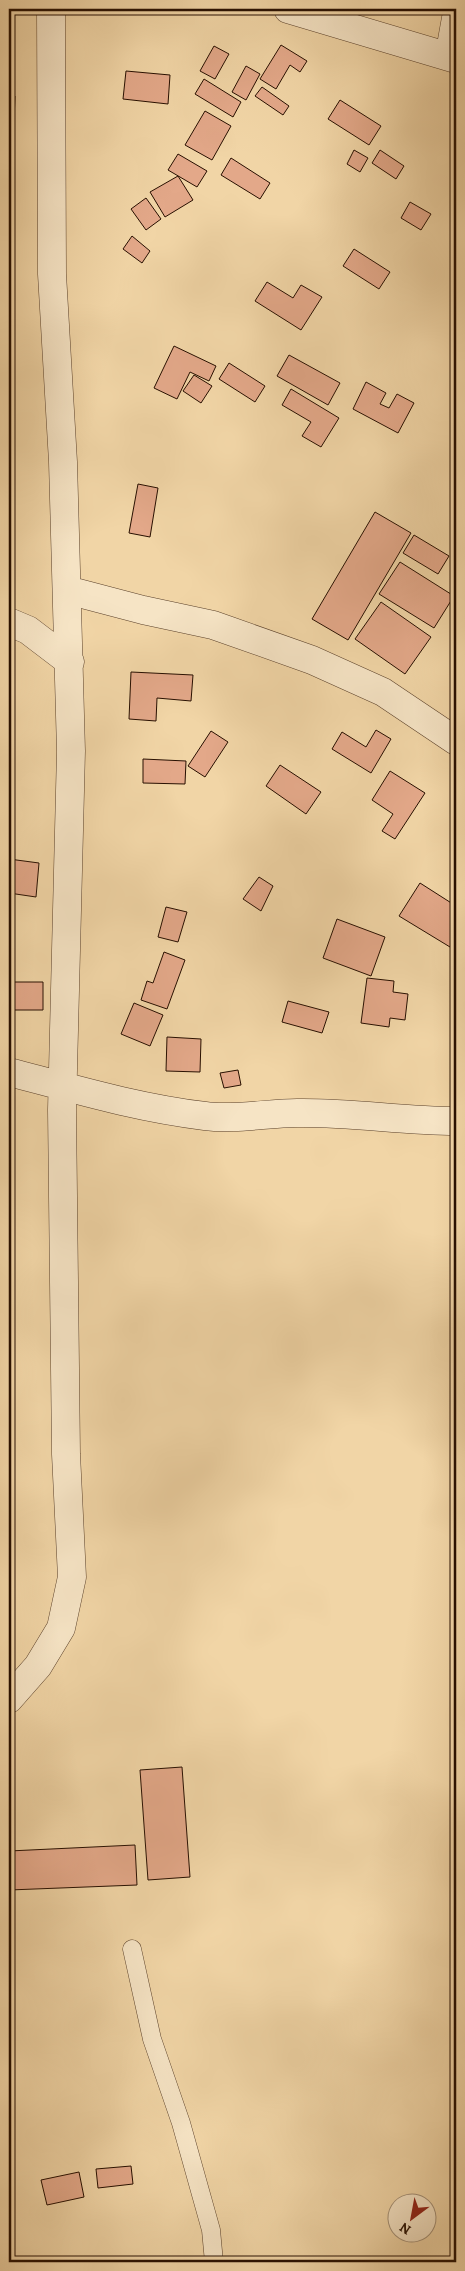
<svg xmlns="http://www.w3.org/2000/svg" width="465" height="2271" font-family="Alegreya,serif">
<rect width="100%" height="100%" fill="#f1d5a6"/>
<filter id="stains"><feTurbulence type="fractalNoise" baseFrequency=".004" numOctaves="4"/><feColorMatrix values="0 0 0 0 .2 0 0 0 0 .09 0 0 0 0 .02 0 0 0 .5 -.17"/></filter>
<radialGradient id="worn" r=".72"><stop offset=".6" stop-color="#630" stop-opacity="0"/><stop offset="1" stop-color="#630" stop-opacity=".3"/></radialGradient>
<path fill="#e3a889" stroke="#270f00" d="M281,45L307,61L300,72L290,65L276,89L260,79Z
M214,46L229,54L215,79L200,71Z
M246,66L260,74L246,100L232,92Z
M126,71L170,75L168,104L123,99Z
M204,79L241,102L233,117L195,94Z
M262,87L289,106L283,115L255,96Z
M9,96H15L13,146H9Z
M340,100L381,126L369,145L328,119Z
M205,111L231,126L212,160L185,145Z
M354,150L368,158L360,172L347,164Z
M380,150L404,166L396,179L372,163Z
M178,154L207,171L197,187L168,170Z
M231,158L270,183L260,199L221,175Z
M178,176L193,200L165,217L150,192Z
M146,198L161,219L146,230L131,209Z
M410,202L431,214L421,230L401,218Z
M132,236L150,251L142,263L123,249Z
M354,249L390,272L379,289L343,266Z
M267,282L293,298L301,285L322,297L301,330L255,301Z
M174,346L216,366L209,381L190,372L177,399L154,388Z
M289,355L340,383L328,405L277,376Z
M229,363L265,386L255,402L219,379Z
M194,375L212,386L201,403L183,391Z
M366,382L386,393L380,404L389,408L397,394L414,403L398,433L353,409Z
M9,383L13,395L9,396Z
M291,389L339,418L321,447L302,436L311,422L282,405Z
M138,484L158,488L150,537L129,533Z
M375,512L411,533L348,640L312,619Z
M414,535L449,556L438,574L403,553Z
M400,562L454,596L434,628L379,594Z
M381,602L431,637L405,674L355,639Z
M131,672L193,675L191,701L157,698L156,721L129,719Z
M376,730L391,739L371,773L332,749L342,732L366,747Z
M211,731L228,742L205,777L188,766Z
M143,759L186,761L185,784L143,783Z
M280,765L321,792L306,814L266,786Z
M390,771L425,793L395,839L382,831L393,814L372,800Z
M9,859L39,863L36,897L9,893Z
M259,877L273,886L261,911L243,899Z
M420,883L456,906V937L450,947L399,916Z
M166,907L187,912L178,942L158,937Z
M337,919L385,937L371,976L323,958Z
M164,952L185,960L167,1009L141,1000L147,981L153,983Z
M367,978L394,981L393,992L408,994L405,1020L390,1018L389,1027L361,1023Z
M9,982H43V1010H9Z
M288,1001L329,1012L322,1033L282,1022Z
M134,1003L163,1015L150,1046L121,1034Z
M167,1037L201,1039L200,1072L166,1071Z
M238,1070L241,1085L224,1088L220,1073Z
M182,1767L190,1877L148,1880L140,1770Z
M135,1845L137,1885L9,1890V1851Z
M131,2166L133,2184L98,2188L96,2169Z
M79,2172L84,2197L47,2205L41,2180Z"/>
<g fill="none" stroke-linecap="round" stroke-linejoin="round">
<g stroke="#5a402a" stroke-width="19">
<path id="lane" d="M132,1949L152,2039L181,2123L211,2230L214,2262"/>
</g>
<g stroke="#5a402a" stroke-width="29">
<path id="street" d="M288,9L456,59
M449,57L456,18
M67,590L143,610L213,625L312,660L383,692L456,741
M9,622L28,630L70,662
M9,1072C74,1089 138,1108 205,1116C234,1120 268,1113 297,1113C350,1112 403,1121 456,1121
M9,1699L38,1666L61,1628L72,1577L66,1454L62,1110L71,751L63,462L52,274L51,9"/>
</g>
<use href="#lane" stroke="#f6e4c5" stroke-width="18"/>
<use href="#street" stroke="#f6e4c5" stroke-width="28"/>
</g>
<rect width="465" height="2271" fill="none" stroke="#f1d5a6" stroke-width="30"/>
<rect x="10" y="10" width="445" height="2251" fill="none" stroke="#270f00" stroke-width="2.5"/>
<rect x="15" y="15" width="435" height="2241" fill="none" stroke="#270f00"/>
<g transform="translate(412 2218) rotate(212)"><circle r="24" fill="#f6e4c5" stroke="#a38f76"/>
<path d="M0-4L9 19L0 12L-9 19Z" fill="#8f2418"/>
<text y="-8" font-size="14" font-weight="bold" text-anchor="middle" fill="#270f00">N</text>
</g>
<rect width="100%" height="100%" filter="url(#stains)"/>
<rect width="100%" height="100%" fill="url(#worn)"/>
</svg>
